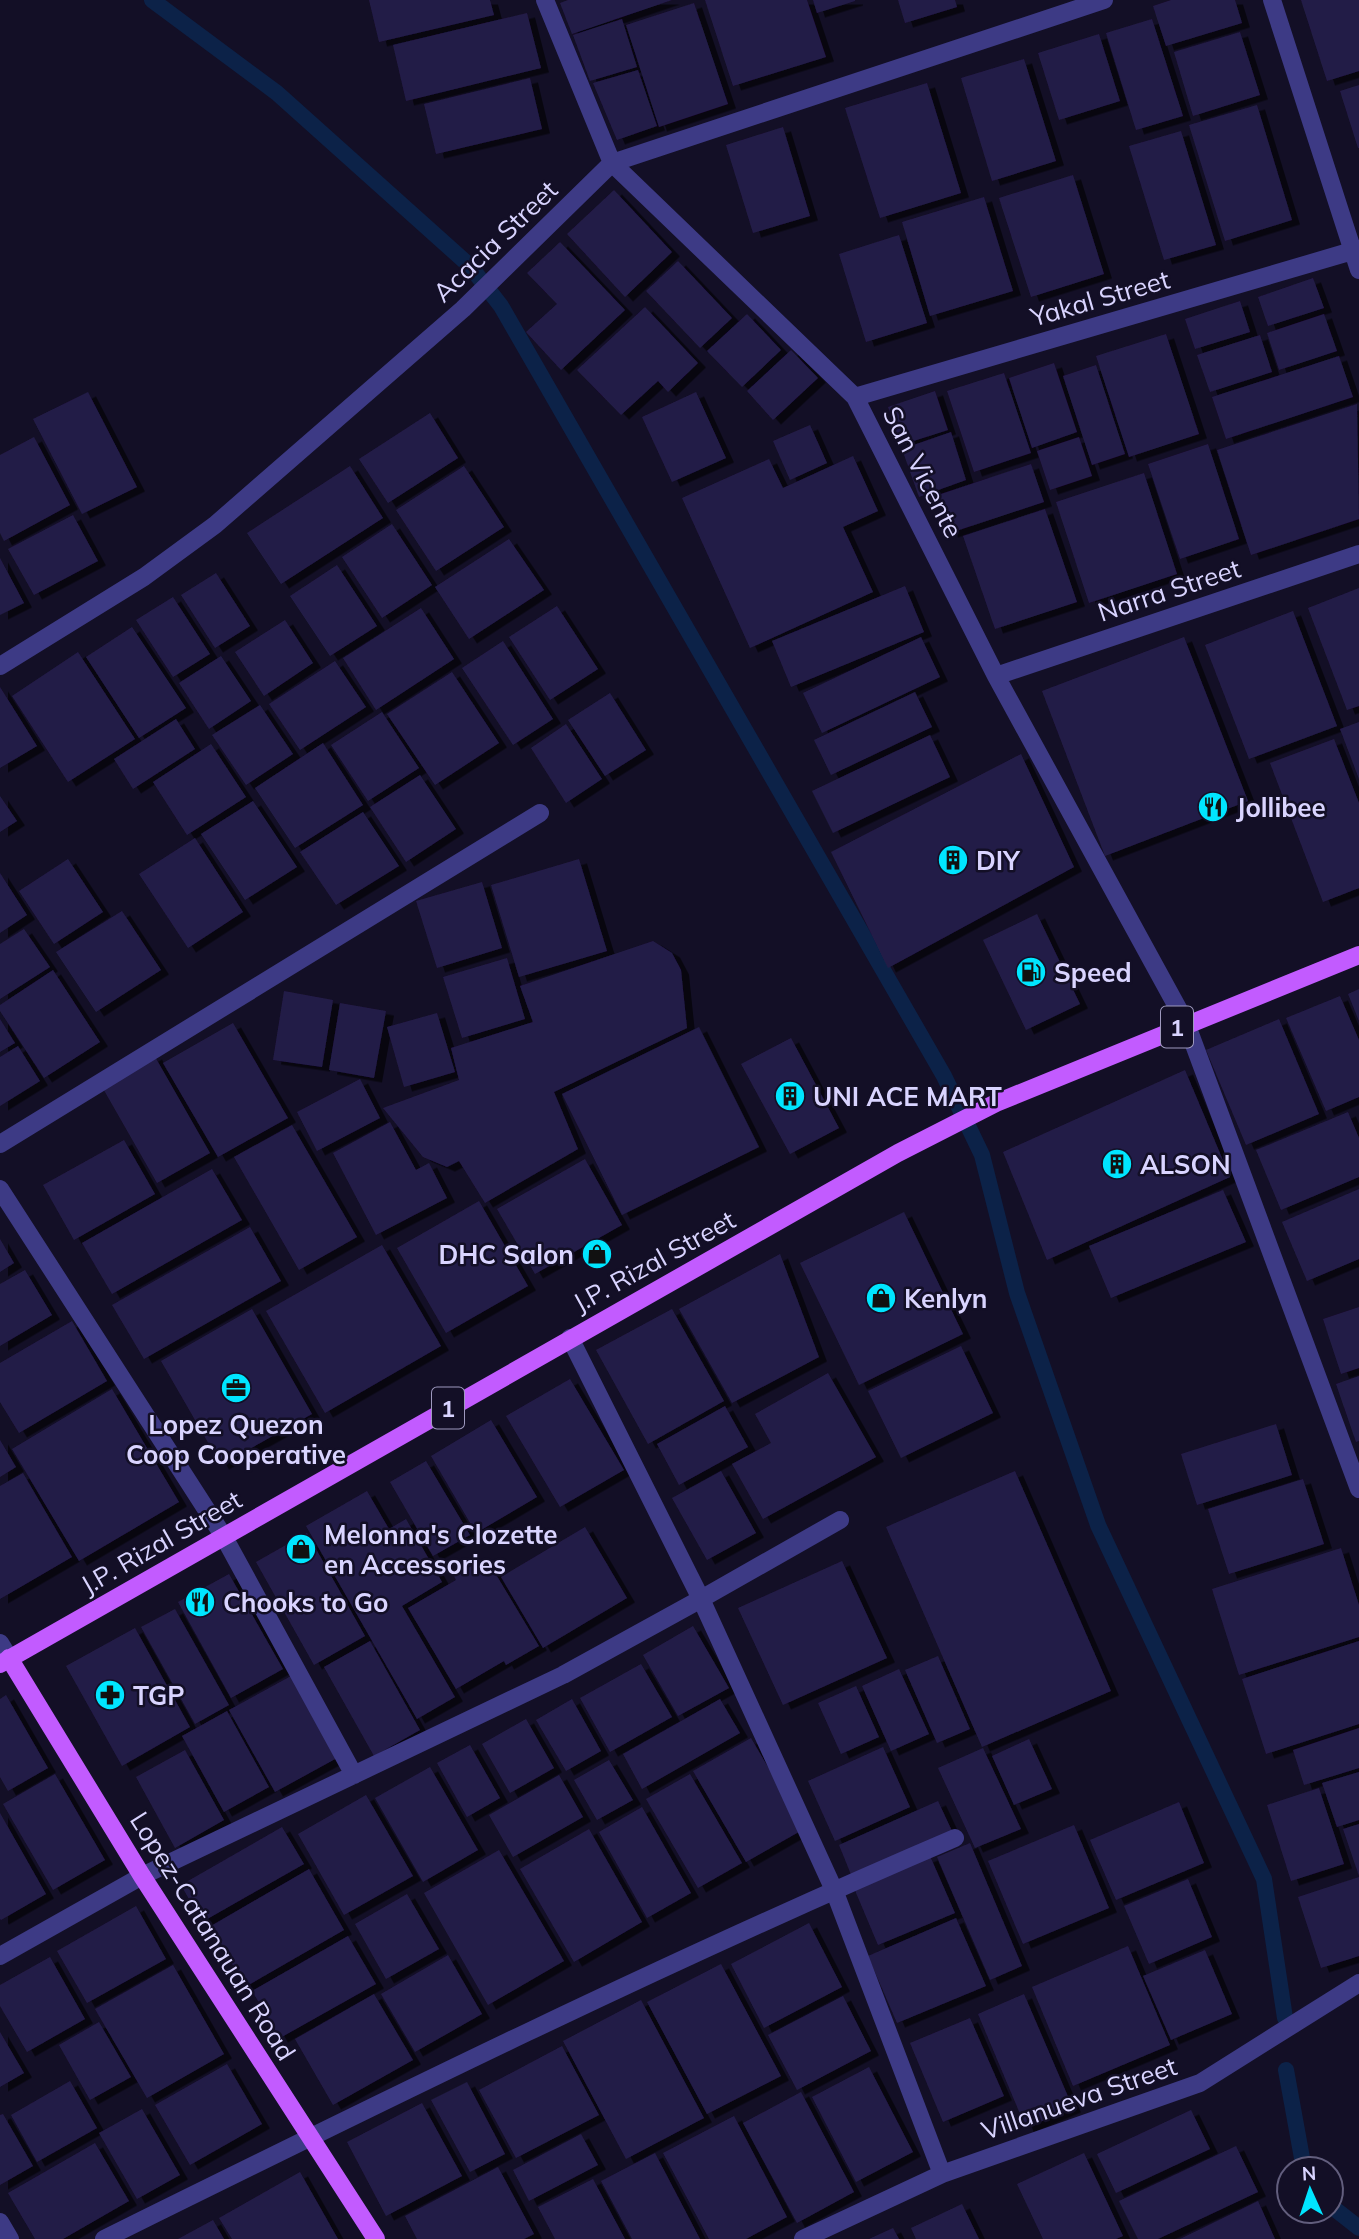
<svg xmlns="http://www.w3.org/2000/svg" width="1359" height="2239" font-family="Mulish,sans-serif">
<defs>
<filter id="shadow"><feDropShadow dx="8" dy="4.5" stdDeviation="0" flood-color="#0009"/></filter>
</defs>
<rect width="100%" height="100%" fill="#130f26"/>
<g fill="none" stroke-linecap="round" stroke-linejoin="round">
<path stroke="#0c2248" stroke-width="16" d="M152,0L277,93L470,266L501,306L944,1076L982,1155L1017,1293L1098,1525L1264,1879L1285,2018
M1286,2070L1304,2169
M1331,2206L1359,2228"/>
</g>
<path fill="#241b47" filter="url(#shadow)" d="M369,0H490L494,15L379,42Z
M568,0H672L572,34L560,3Z
M705,0H807L826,57L733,86Z
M813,0H855V1L817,13Z
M898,0H955L957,7L905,23Z
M1171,0H1235L1242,23L1166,46L1153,6Z
M1301,0H1359V71L1327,81Z
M694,3L728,104L659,127L626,25Z
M527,13L541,68L406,101L393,45Z
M622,19L637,67L590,81L573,35Z
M1152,19L1183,116L1136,130L1106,33Z
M1240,32L1260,95L1193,116L1174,52Z
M1099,34L1120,101L1059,120L1038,53Z
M1024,59L1056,161L992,181L961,78Z
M638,70L657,126L617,140L593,83Z
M530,78L542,129L436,154L424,104Z
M927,83L961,193L880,218L845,108Z
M1359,85V148H1358L1340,91Z
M1257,105L1292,220L1225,241L1189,125Z
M783,127L810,216L753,233L726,145Z
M1181,131L1216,245L1164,260L1129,146Z
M1073,175L1104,274L1031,297L999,198Z
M614,190L672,252L625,297L567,234Z
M984,197L1013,291L930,316L902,222Z
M899,235L927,323L866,342L839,254Z
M560,242L625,310L561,370L526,332L557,304L527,273Z
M678,261L732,318L700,348L646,291Z
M1313,278L1324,308L1268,326L1258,297Z
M1240,301L1250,332L1195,349L1185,319Z
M645,307L698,363L668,392L658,381L621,415L577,370Z
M747,314L781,350L742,387L707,351Z
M1324,314L1337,351L1279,370L1267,333Z
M1166,334L1199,434L1129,457L1096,356Z
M1260,335L1272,372L1210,392L1197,355Z
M791,350L818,378L773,420L747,391Z
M1339,356L1353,397L1226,439L1212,397Z
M1054,363L1077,432L1032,448L1009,378Z
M1096,365L1125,454L1092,465L1063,376Z
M1004,373L1031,453L974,472L947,391Z
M935,391L948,430L901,445L888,407Z
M88,392L137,487L82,514L33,419Z
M696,392L726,458L672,482L642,417Z
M1357,404L1359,519L1251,555L1217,450Z
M430,413L458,458L388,503L359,459Z
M810,425L827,463L790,480L773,441Z
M951,432L966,480L919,497L902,449Z
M34,437L70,505L4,541L0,533V455Z
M1079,437L1092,476L1050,490L1037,451Z
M1208,444L1239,539L1180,559L1148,464Z
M853,456L878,511L843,527L873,592L750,648L682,498L769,459L783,488Z
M1031,464L1044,502L950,533L938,495Z
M350,466L383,518L281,584L247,533Z
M464,466L504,527L436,571L396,510Z
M1144,473L1177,574L1089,603L1056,502Z
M1045,509L1077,602L995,629L963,536Z
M73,515L98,561L34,595L8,549Z
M392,524L432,585L382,618L342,557Z
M509,539L544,590L469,639L435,587Z
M0,558L24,603L0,615Z
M337,565L377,626L330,656L290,596Z
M216,573L250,626L215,648L181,595Z
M905,586L924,632L791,687L772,641Z
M1359,588V706L1347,710L1308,608Z
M173,597L210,654L173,677L136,620Z
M557,606L598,669L550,700L509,637Z
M421,608L454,659L376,710L343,658Z
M1293,611L1337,726L1249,759L1205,645Z
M285,620L313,663L264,696L235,652Z
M132,627L186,708L139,738L86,657Z
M921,637L940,677L822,733L803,693Z
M1184,637L1248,801L1105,856L1042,691Z
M503,641L553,719L513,745L462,668Z
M78,652L135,739L68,782L12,696Z
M221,656L251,701L209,729L179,683Z
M335,661L366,707L300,750L269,704Z
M452,672L499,743L435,785L387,714Z
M0,687L37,746L0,768Z
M915,692L932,727L831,775L814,740Z
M610,693L646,750L605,776L568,720Z
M260,705L293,754L246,785L212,735Z
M382,712L419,768L368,801L331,745Z
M176,719L195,749L133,789L114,759Z
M1359,722V779L1340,729Z
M566,724L602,779L566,803L531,748Z
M930,735L950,777L833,833L812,791Z
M1334,739L1359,803V888L1323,902L1270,763Z
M323,743L363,805L295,848L255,788Z
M211,744L246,797L187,835L153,782Z
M1021,754L1074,867L888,968L831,852Z
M420,775L456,829L406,862L370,807Z
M0,796L17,821L0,832Z
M253,801L297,867L245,900L201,834Z
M363,812L399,866L336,905L300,852Z
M195,838L243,912L188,948L139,874Z
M68,859L103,912L54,944L19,891Z
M579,859L607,951L519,977L491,885Z
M0,873L27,915L0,933Z
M482,882L502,948L437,968L416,901Z
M122,911L161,970L96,1012L56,952Z
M1037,914L1080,1004L1026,1030L983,940Z
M24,929L50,967L0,999V944Z
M653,941L672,953L681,970L687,1028L554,1092L578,1149L485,1203L459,1161L447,1167L423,1157L383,1108L459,1080L451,1048L533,1022L520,986Z
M507,958L525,1019L462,1038L443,977Z
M53,970L100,1042L44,1078L0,1011V1005Z
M1359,989V1021L1348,994Z
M284,991L333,1000L322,1067L273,1060Z
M1340,996L1359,1040V1097L1326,1111L1286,1018Z
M340,1003L386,1011L374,1078L329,1070Z
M437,1013L455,1072L404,1087L387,1027Z
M0,1019L15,1043L0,1052Z
M1279,1019L1319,1114L1246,1145L1206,1050Z
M233,1023L288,1118L218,1157L163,1063Z
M699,1027L759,1147L622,1215L562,1094Z
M791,1038L839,1128L790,1154L741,1064Z
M18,1046L40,1081L0,1106V1057Z
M154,1055L210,1153L157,1183L101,1085Z
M1185,1070L1230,1177L1047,1260L1003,1152Z
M360,1079L380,1118L317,1151L297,1112Z
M1348,1112L1359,1138V1177L1281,1210L1256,1150Z
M390,1122L416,1170L429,1163L447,1198L376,1235L333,1153Z
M292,1125L357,1237L299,1270L234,1157Z
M124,1140L155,1194L74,1240L43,1185Z
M585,1159L622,1225L535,1274L497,1209Z
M212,1169L242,1220L112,1294L82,1243Z
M1359,1189V1259L1307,1281L1282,1222Z
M1223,1190L1246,1242L1111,1298L1089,1246Z
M479,1201L528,1286L446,1333L397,1248Z
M904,1212L963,1334L859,1385L800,1263Z
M250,1227L281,1281L144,1359L112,1305Z
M0,1239L14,1263L0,1272Z
M382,1245L441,1346L325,1413L266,1311Z
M780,1254L819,1357L732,1403L679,1309Z
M25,1270L52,1315L0,1346V1284Z
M1359,1307V1368L1341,1374L1323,1319Z
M252,1309L312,1414L221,1465L161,1361Z
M672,1309L724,1401L648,1444L596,1350Z
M72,1321L107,1381L19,1433L0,1402V1363Z
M961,1346L993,1413L901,1458L868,1391Z
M828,1373L876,1457L763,1519L732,1464L771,1443L755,1414Z
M1359,1376V1441L1356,1442L1336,1384Z
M570,1379L624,1470L560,1507L506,1416Z
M112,1389L179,1502L79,1561L12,1449Z
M725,1406L748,1447L679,1485L657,1444Z
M491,1420L537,1497L476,1533L431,1456Z
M1276,1424L1292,1475L1197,1505L1181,1454Z
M0,1440L16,1467L0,1477Z
M426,1461L470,1535L433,1556L390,1482Z
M721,1471L756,1533L707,1560L672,1498Z
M1015,1471L1111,1691L982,1747L886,1527Z
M23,1473L72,1557L0,1599V1486Z
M1303,1479L1324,1544L1229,1574L1208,1509Z
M367,1491L389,1529L406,1519L442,1582L402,1606L455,1697L417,1719L306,1526Z
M585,1527L627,1598L543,1648L501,1577Z
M307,1533L365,1636L314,1665L256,1562Z
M1341,1548L1359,1605V1637L1239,1675L1212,1589Z
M486,1558L539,1646L506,1665L504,1661L456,1689L408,1608L456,1580L454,1576Z
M842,1561L887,1658L783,1705L738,1608Z
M229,1574L283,1669L231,1698L178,1602Z
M175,1609L229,1705L195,1724L141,1627Z
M693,1626L729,1688L678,1716L643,1655Z
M135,1628L190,1727L122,1766L66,1666Z
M370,1641L420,1730L374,1756L324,1667Z
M1359,1641V1724L1266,1754L1242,1679Z
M938,1656L970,1729L937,1743L905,1670Z
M641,1664L672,1717L610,1752L580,1698Z
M899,1669L929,1734L891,1751L862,1686Z
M291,1676L337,1758L275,1792L229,1710Z
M856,1686L879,1737L841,1754L818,1703Z
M6,1695L48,1768L8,1791L0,1777V1699Z
M572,1699L601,1751L566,1771L536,1720Z
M720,1699L740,1733L642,1789L623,1754Z
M227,1711L269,1787L224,1812L182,1736Z
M526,1719L554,1768L510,1793L482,1744Z
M1359,1728V1768L1304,1785L1293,1750Z
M751,1738L804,1829L746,1862L693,1771Z
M1029,1739L1052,1789L1014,1805L992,1756Z
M470,1745L500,1798L467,1817L437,1763Z
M883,1747L910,1807L835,1841L808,1781Z
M983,1748L1021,1829L975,1848L938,1768Z
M185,1750L224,1820L175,1848L136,1777Z
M609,1760L633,1800L597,1820L574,1780Z
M430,1767L478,1850L423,1882L375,1798Z
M1359,1772V1820L1337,1827L1322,1783Z
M55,1774L105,1860L53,1890L3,1804Z
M690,1774L742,1863L698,1888L646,1799Z
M559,1775L583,1817L513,1857L489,1815Z
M1319,1788L1344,1864L1291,1881L1267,1805Z
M366,1795L413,1876L344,1915L298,1834Z
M938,1801L952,1831L852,1877L839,1845Z
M1179,1802L1204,1863L1116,1900L1090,1840Z
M642,1807L691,1893L647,1918L599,1832Z
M0,1813L46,1894L1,1920L0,1919Z
M1359,1824V1876L1343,1829Z
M1074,1825L1109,1908L1023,1944L988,1861Z
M282,1827L304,1864L202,1922L181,1885Z
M589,1829L642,1922L574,1962L520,1869Z
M970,1843L1022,1966L990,1980L937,1857Z
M499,1850L564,1961L488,2005L424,1893Z
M930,1856L955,1913L878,1945L854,1888Z
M309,1869L344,1930L245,1987L211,1926Z
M1359,1877V1956L1321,1968L1298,1897Z
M1188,1879L1212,1937L1149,1964L1124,1906Z
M407,1894L439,1949L386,1979L355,1924Z
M136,1906L166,1959L87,2003L57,1951Z
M956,1918L986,1986L897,2023L868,1956Z
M809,1923L842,1987L764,2028L731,1964Z
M348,1936L376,1984L280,2038L252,1991Z
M1128,1946L1170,2045L1073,2086L1032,1987Z
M1205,1950L1232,2014L1171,2040L1143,1976Z
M448,1955L482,2014L415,2052L381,1994Z
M50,1957L85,2019L27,2052L0,2006V1985Z
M721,1964L781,2076L707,2114L647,2002Z
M173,1965L224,2054L147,2098L95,2009Z
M374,1994L413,2060L333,2105L295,2039Z
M1024,1994L1073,2108L1026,2128L978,2014Z
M843,1996L871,2051L797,2090L768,2035Z
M641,2000L704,2118L626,2159L563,2041Z
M970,2018L1004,2096L943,2122L910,2043Z
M99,2022L131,2077L90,2100L59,2045Z
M0,2032L24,2073L0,2087Z
M562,2046L599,2115L516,2158L479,2090Z
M227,2064L262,2124L190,2165L155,2105Z
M869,2067L913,2152L856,2182L812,2097Z
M70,2081L97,2128L37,2162L11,2115Z
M467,2082L505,2154L470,2172L431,2100Z
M801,2092L854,2192L797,2223L743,2123Z
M422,2103L462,2176L386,2216L347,2142Z
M142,2109L180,2175L137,2199L99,2133Z
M1191,2110L1210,2149L1116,2193L1097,2154Z
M3,2114L33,2166L0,2185V2115Z
M734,2116L787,2217L746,2239H709L663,2153Z
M581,2134L598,2165L529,2201L513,2170Z
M95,2143L129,2201L63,2239H35L8,2193Z
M1236,2146L1258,2192L1158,2239H1138L1119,2201Z
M655,2153L700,2239H632L601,2181Z
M1084,2153L1123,2236L1116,2239H1043L1017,2184Z
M498,2167L534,2234L524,2239H417L405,2216Z
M300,2172L338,2239H232L219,2218Z
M593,2179L625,2239H555L538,2207Z
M1258,2201L1275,2239H1180Z
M962,2204L979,2239H916L911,2228Z
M213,2220L224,2239H178Z
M893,2228L899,2239H869Z"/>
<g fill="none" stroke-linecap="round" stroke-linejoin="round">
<path stroke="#3d3a85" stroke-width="18" d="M545,0L612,163L855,397L996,676L1186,1023L1359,1489
M1272,0L1359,270
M855,397L1359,249
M0,666L144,577L215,525L463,309L612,163L1104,0
M996,676L1359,554
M0,1144L540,813
M0,1189L224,1537L354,1775
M570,1338L701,1599L840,1520
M0,1643L9,1658
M0,1956L142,1876L563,1675L701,1599L834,1890L942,2174
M0,2222L10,2239
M104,2239C385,2100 667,1961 955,1838
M803,2239L942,2174L1200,2083L1359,1983"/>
<path stroke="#c25bff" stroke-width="18" d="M9,1658L142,1876L376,2239
M0,1664L898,1153L996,1103L1359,955"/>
</g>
<defs>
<g id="restaurant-disc" transform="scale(1.575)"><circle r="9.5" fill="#00e5ff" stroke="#130f26"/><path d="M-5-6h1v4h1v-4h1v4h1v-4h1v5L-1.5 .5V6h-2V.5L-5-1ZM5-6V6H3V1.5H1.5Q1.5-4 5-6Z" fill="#111"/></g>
<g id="building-disc" transform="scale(1.575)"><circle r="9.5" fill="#00e5ff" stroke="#130f26"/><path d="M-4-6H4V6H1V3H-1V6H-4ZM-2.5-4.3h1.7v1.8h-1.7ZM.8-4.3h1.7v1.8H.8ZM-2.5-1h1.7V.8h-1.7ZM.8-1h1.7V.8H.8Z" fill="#111"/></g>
<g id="fuel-disc" transform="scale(1.575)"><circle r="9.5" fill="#00e5ff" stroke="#130f26"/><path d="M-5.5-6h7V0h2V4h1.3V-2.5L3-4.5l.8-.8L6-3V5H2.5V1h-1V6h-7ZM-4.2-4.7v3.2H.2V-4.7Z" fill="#111"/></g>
<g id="shop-disc" transform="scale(1.575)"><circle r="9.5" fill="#00e5ff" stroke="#130f26"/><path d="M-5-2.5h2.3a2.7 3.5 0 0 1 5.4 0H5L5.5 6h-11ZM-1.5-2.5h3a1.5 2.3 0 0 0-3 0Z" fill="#111"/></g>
<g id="office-disc" transform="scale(1.575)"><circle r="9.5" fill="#00e5ff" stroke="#130f26"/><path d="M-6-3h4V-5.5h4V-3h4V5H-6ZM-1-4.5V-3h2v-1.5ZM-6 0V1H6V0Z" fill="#111"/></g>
<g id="pharmacy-disc" transform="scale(1.575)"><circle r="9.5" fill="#00e5ff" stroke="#130f26"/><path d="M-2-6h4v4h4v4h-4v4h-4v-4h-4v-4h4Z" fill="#111"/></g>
</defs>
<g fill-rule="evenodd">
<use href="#restaurant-disc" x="1213" y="807"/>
<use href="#building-disc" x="953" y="860"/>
<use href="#fuel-disc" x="1031" y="972"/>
<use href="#building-disc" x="790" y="1096"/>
<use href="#building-disc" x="1117" y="1164"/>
<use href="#shop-disc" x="597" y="1254"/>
<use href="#shop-disc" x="881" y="1298"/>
<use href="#office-disc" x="236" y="1388"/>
<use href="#shop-disc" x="301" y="1549"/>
<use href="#restaurant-disc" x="200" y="1602"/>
<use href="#pharmacy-disc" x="110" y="1695"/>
</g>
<g text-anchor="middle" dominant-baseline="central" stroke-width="5" stroke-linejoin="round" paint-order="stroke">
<g fill="#130f26" stroke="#9e99be" stroke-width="2">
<rect x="1161" y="1006.5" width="32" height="41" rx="5"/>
<rect x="432" y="1387.5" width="32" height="41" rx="5"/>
</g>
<g font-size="24" font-weight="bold" fill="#d9d4ff">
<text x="1177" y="1027">1</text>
<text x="448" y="1408">1</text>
</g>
<g font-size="26" fill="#d9d4ff" stroke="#130f26">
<text transform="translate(495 241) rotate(-44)">Acacia Street</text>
<text transform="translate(1100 298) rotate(-16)">Yakal Street</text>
<text transform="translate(923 472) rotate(63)">San Vicente</text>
<text transform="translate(1169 590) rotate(-18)">Narra Street</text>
<text transform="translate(654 1261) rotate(-29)">J.P. Rizal Street</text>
<text transform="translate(161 1542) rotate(-30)">J.P. Rizal Street</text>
<text transform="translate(213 1936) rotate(58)">Lopez-Catanauan Road</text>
<text transform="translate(1079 2098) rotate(-19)">Villanueva Street</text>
</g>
<g font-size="26" font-weight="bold" fill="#d9d4ff" stroke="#130f26" text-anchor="start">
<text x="1236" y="807">Jollibee</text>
<text x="976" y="860">DIY</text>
<text x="1054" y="972">Speed</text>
<text x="813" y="1096">UNI ACE MART</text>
<text x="1140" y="1164">ALSON</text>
<text x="574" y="1254" text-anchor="end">DHC Salon</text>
<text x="904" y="1298">Kenlyn</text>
<text x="236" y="1424" text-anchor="middle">Lopez Quezon<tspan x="236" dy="30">Coop Cooperative</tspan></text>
<text x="324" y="1534">Melonna's Clozette<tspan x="324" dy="30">en Accessories</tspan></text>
<text x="223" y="1602">Chooks to Go</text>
<text x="133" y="1695">TGP</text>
</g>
</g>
<g transform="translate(1310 2190) rotate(357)"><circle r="33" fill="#130f26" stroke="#625e7d" stroke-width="2"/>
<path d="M0-5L12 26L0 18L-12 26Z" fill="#00e5ff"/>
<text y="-10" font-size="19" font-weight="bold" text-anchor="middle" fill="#d9d4ff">N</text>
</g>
</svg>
